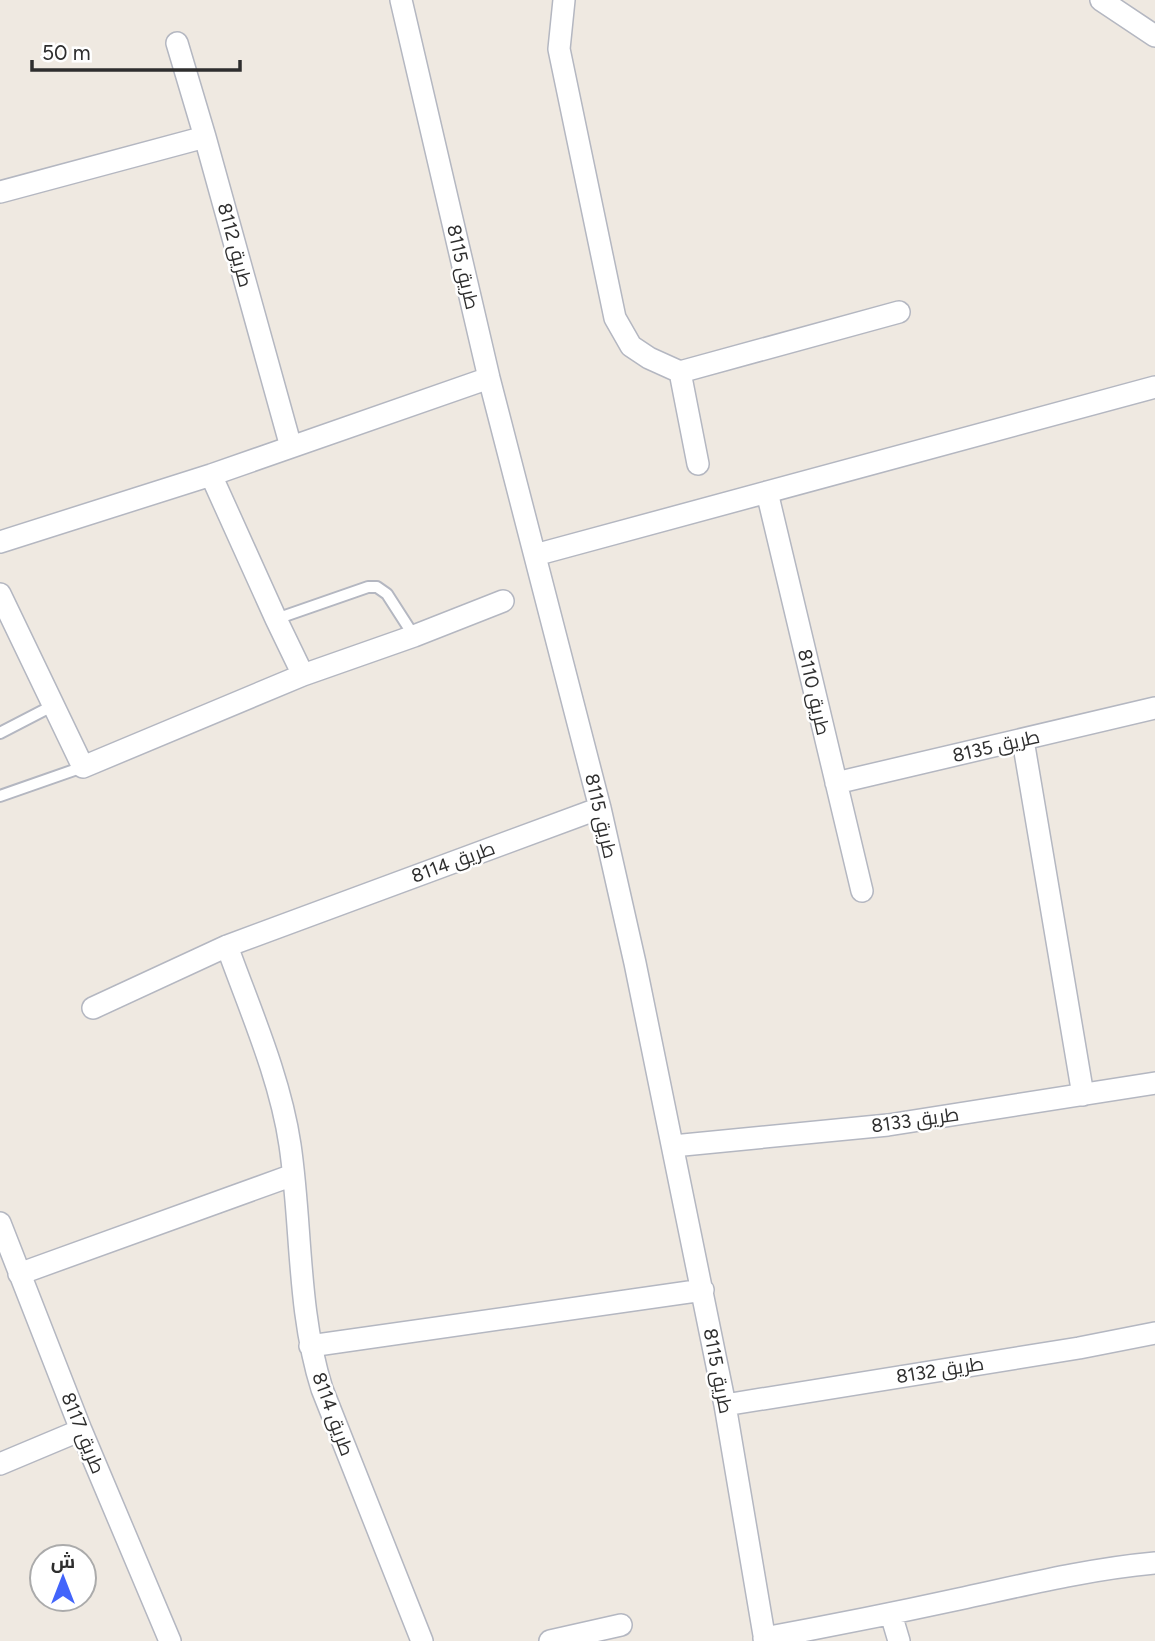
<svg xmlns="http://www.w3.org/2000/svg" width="1155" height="1641" font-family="Figtree,Cairo,sans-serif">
<rect width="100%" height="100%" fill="#efe9e1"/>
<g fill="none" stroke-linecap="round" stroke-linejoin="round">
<g stroke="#b4b7c1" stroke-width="14">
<path id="lane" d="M276,619L368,587H377L387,594L414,636
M0,733L54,705
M0,796L83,767"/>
</g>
<g stroke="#b4b7c1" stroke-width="24">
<path id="street" d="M401,0L489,378L600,808L635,963L725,1405L765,1641
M564,0L559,49L615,318L631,346L649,358L680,372
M1101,0L1155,36
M177,43L205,137L291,447
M0,192L205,137
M680,372L899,312
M680,372L698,464
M211,475L276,619L303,675
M767,492L862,891
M0,542L211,475L489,378
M535,555L1155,387
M0,594L83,767L303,675L414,636L503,601
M1023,740L1083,1095
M836,783L1155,708
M227,946C250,1010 280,1077 290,1145C302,1226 297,1310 322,1389L422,1641
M93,1008L227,946L600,808
M673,1146L888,1125L1155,1083
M0,1223L81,1430L170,1641
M19,1274L293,1175
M310,1346L703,1290
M725,1405L1079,1348L1155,1333
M0,1464L81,1430
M891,1614L899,1641
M764,1638C830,1626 895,1613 959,1599C1024,1585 1089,1569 1155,1563
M550,1641L621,1625"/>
</g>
<use href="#lane" stroke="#fff" stroke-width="10"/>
<use href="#street" stroke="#fff" stroke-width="21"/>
</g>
<g text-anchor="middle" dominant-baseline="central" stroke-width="5" stroke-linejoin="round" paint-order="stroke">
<g font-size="19" fill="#2e2e2e" stroke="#fff">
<text transform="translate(235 245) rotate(75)">طريق 8112</text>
<text transform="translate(463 267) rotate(77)">طريق 8115</text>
<text transform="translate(814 692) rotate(77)">طريق 8110</text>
<text transform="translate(996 746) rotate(-13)">طريق 8135</text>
<text transform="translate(601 816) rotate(77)">طريق 8115</text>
<text transform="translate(453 862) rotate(-20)">طريق 8114</text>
<text transform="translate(915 1120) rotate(-8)">طريق 8133</text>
<text transform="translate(940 1370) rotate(-9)">طريق 8132</text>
<text transform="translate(718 1371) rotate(79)">طريق 8115</text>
<text transform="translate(333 1414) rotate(70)">طريق 8114</text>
<text transform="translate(83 1433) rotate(68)">طريق 8117</text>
</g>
</g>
<g transform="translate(63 1578)"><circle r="33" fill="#ffffff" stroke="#ababab" stroke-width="2"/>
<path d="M0-5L12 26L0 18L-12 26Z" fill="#4264fb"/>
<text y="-10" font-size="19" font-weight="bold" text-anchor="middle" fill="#2e2e2e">ش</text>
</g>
<path d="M32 60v10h208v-10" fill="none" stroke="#2e2e2e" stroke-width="3.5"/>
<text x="42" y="60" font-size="21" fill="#2e2e2e" stroke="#ffffff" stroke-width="5" paint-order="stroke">50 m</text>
</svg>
